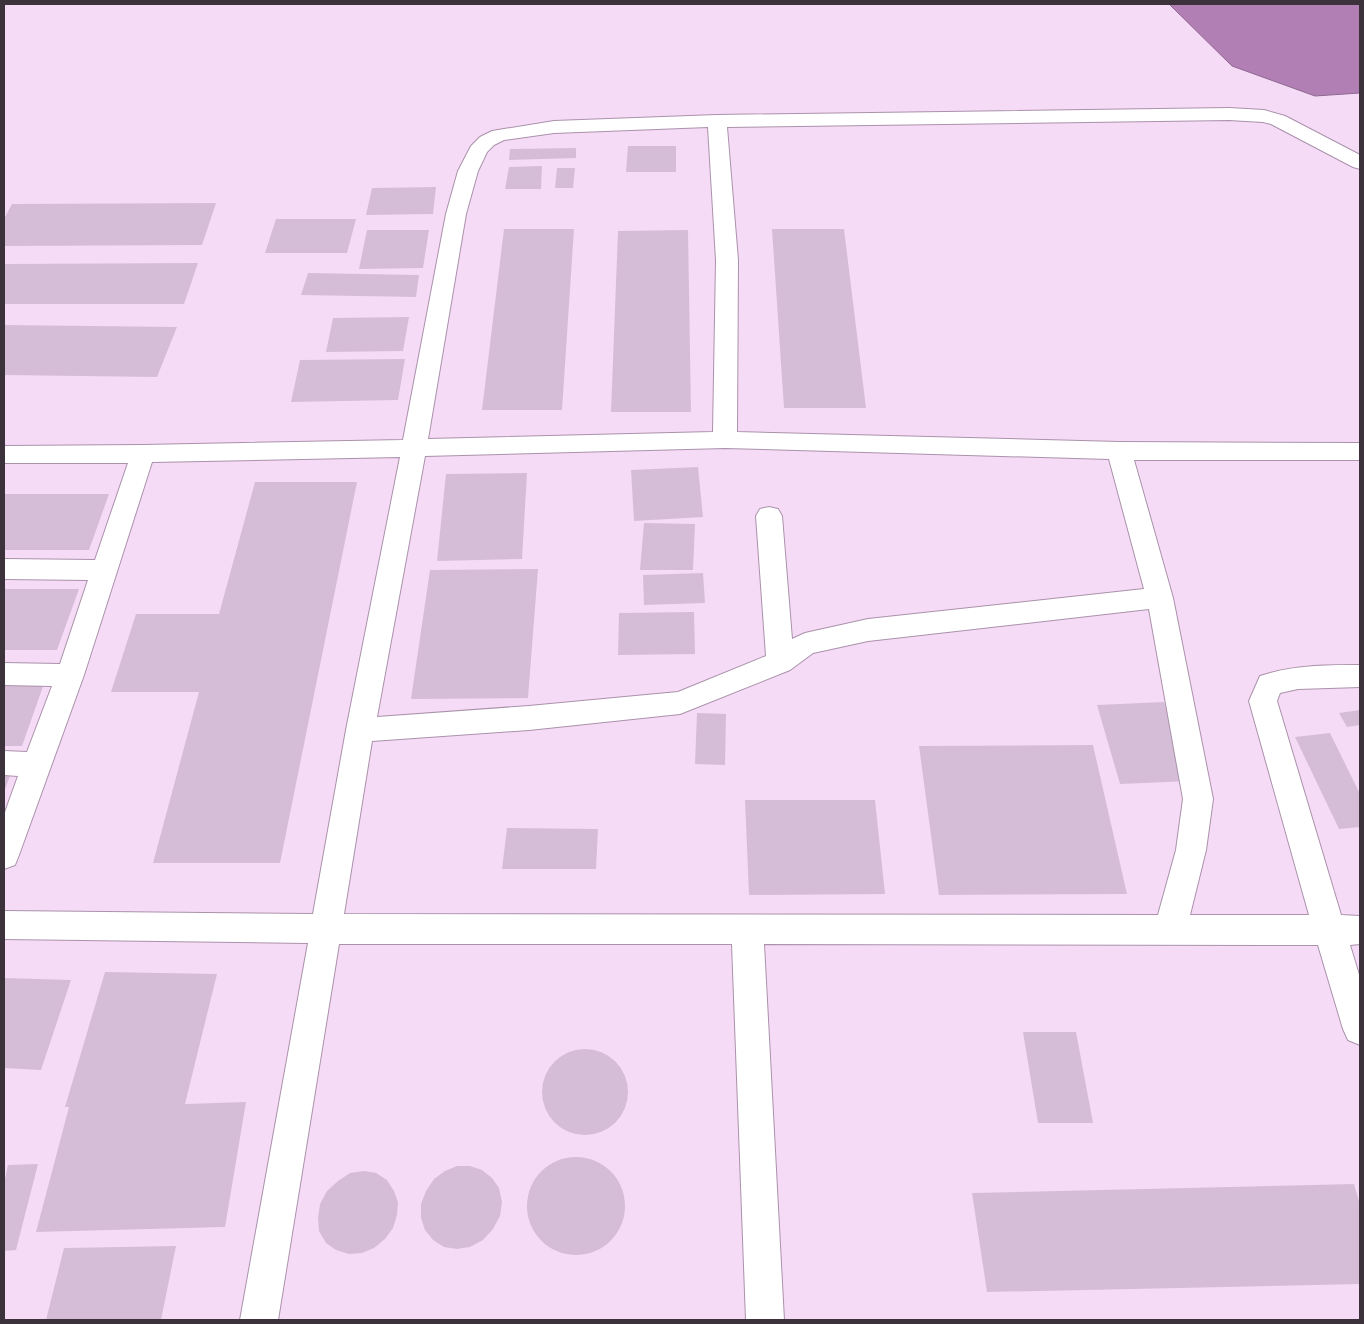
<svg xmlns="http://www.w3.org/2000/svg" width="1364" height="1324" font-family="'Source Serif 4',serif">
<rect width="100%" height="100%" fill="#f6dbf7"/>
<path fill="#b27fb5" stroke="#8f6891" d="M1169,4H1360V93L1315,96L1232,66Z"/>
<path fill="#d6bdd7" d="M628,146H676V172H626Z
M576,148V158L509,160L510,149Z
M542,166L541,189H505L509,167Z
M557,168H575L573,188H555Z
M436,187L433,214L366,215L372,188Z
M216,203L202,245L4,246V219L12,204Z
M276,219H356L347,253H265Z
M504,229H574L562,410H482Z
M772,229H844L866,408H784Z
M367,230H429L423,268L359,269Z
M688,230L691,412H611L618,231Z
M198,263L184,304H4V264Z
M308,273L419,275L416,297L301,295Z
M409,317L403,351L326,352L333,318Z
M4,325L177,327L157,377L4,375Z
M405,359L398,400L291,402L300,360Z
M698,467L703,517L634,521L631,470Z
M527,473L522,559L437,561L446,474Z
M255,482H357L280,863H153L199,692H111L136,614H219Z
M4,494H109L89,550H4Z
M644,523L695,524L693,570H640Z
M538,569L528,698L411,699L430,570Z
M703,573L705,603L644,605L643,575Z
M4,589H79L57,650H4Z
M694,612L695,654L618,655L619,613Z
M4,678H46L22,746H4Z
M1164,702L1190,781L1120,784L1097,705Z
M1360,710V725L1347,727L1339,713Z
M697,713L726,714L725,765L695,764Z
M1330,733L1360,794V827L1339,829L1295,737Z
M1093,745L1127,894L939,895L919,746Z
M4,773H11L4,792Z
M745,800H875L885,894L749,895Z
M507,828L598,829L596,869H502Z
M105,972L217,974L185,1104L246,1102L225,1227L36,1232L69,1107H65Z
M4,978L71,980L41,1070L4,1068Z
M1023,1032H1076L1093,1123H1038Z
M542 1092a43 43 0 1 1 86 0a43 43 0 1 1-86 0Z
M527 1206a49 49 0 1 1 98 0a49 49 0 1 1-98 0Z
M38,1164L16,1250L4,1251V1184L8,1165Z
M457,1166H470L482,1170L492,1178L499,1188L502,1202L500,1216L493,1229L483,1240L470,1247L457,1249L444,1247L433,1240L425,1230L421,1218V1204L426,1191L434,1179L445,1171Z
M364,1171L376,1173L387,1180L394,1191L398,1202L397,1215L393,1228L385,1239L374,1248L362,1253L349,1254L336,1250L326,1243L319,1231L318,1218L320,1204L327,1191L338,1181L350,1173Z
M1354,1184L1360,1205V1284L987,1292L972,1193Z
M176,1246L161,1320H46L64,1248Z"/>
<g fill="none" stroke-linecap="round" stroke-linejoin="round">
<g stroke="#aa92ab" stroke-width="2">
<path id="minor" d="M1229,108L1264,110L1285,116L1360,155V169L1353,167L1271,124L1263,122L1229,120L727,127L738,260L737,432L1119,442L1360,443V460H1134L1173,598L1213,799L1206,850L1190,915H1309L1249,701L1260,676C1293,665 1326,665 1360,665V687L1298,689L1280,693L1277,701L1341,915L1360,916V944L1350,945L1360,978V1045L1348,1040L1343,1029L1318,945L764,944L784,1320H746L732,944H339L278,1320H240L308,943L4,939V911L313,914L346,730L400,457L152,462L84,675L19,855L15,865L4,869V815L18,776L4,775V751L27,752L52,686L4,685V663L60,664L88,580L4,579V559L95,560L128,463H4V446L143,445L403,440L446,214L458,171L471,146L480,137L492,131L554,121L717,115ZM708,127L716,260L713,432L428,439L466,214L478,171L487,152L494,145L504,140L554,133ZM725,448L1109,459L1144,589L868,619L805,633L792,639L782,516L778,509L769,507L760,509L756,516L766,656L678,692L529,706L377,717L425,456ZM1149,609L1183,799L1176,850L1158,915L344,914L372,741L529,730L680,714L790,670L813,653L868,641Z"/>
</g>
<use href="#minor" fill="#fff" fill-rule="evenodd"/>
</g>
<rect width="1364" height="1324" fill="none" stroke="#3c323c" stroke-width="10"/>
</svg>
